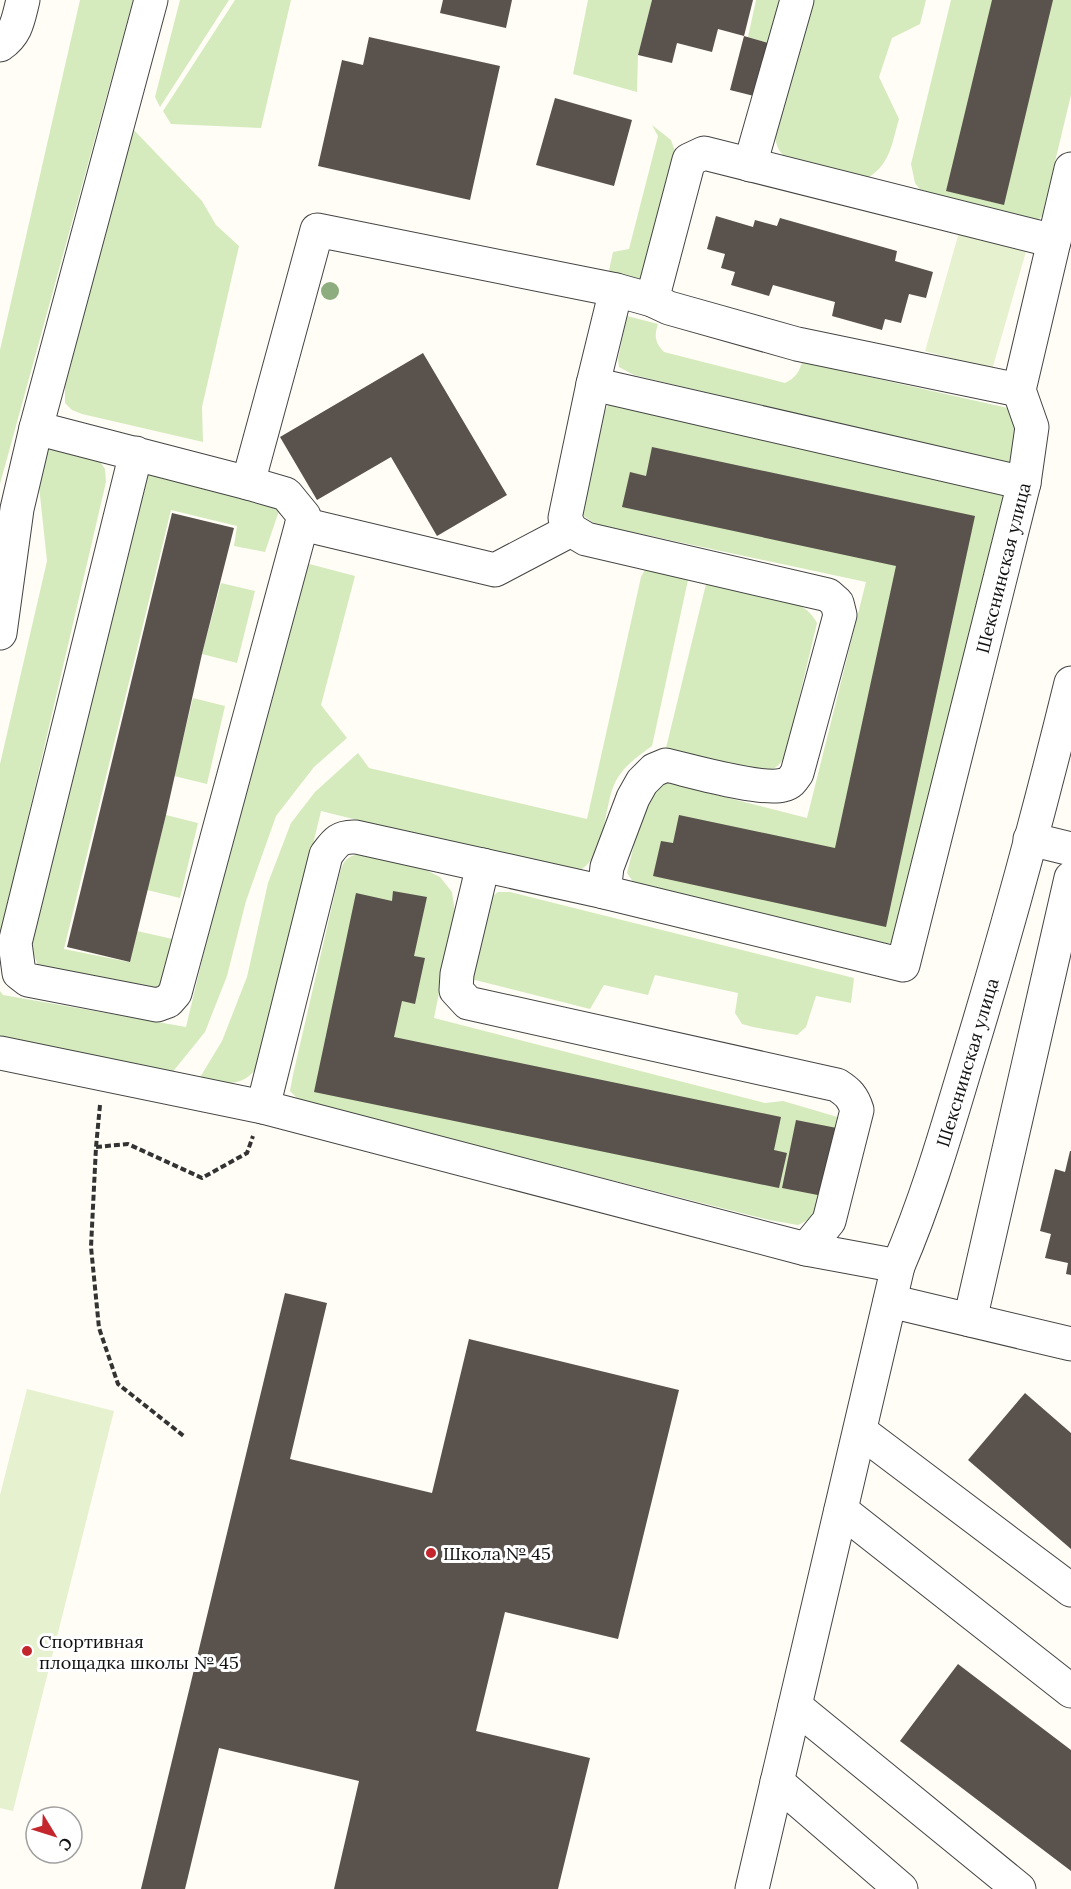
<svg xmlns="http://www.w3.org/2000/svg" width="1071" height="1889" font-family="Lora,serif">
<rect width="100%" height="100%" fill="#fffdf5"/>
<path fill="#d5ebbd" d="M80,0H133L0,484V350Z
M180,0H229L160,107L155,97Z
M235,0H291L261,128L171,124L163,111Z
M588,0H652L638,55L637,92L573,74Z
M756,0H784L772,44L748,37Z
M808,0H926L920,24L892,38L879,77L899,119C892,142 891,163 869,177C852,174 801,168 788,159C779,153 776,146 775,135Z
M951,0H1071V95L1042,216L1032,226L927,199L915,183L911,164Z
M652,125L671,140L676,154L653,264L639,281L608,275L613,252L629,249L658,136Z
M131,127L202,201L216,225L239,246L202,407L203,442L82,414L72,410L65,403V381Z
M627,316L658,324C654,336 655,343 664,352L785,383C795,378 799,373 802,362L1017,410L1015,467L634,375L619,367L618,359Z
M610,401L999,491L1008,501L896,940L885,945L638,889L627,873L644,805L662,782L673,784L807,818L866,582L595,524L581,514L605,411Z
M43,440L99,460L105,469L106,482L0,937V764L47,561L39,486Z
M156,471L283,499L265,552L234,546L237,526L171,510L64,949L129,962L137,931L177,940L161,987L145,992L47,973L38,965L30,946L144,477Z
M298,561L355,576L321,705L347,738L314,767L276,816L246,901L227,976L214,1009L205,1032L171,1074L0,1038V991L3,995L186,1027Z
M646,568L688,580L652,746C638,756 621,768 614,785C604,808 605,857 580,870C577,872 570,871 567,872L321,811L260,1064C241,1090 227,1083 199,1079L222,1041L247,977L268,883L291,823L315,792L358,753L369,768L587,819L641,577Z
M221,583L255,591L237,663L202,654Z
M706,584L795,603C805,608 811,612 817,623L785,757C781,763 775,770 767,771C746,775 689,755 666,748Z
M193,698L225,706L207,784L174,776Z
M166,815L198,823L180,898L147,890Z
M358,854L426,870L440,877L452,892L455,913L434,1018L765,1103L783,1101L841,1118L822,1203L812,1218L798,1225L769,1220L324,1107L303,1104L290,1091L293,1075L338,880C342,866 342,858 358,854Z
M498,892H510L854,978L851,1003L816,996L806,1027L797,1035L753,1027L742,1024L735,1013L738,993L655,975L648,995L604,985L590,1009L467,978L487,900Z"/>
<path fill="#e6f2cf" d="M960,229L1027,248L992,370L925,351Z
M27,1389L114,1411L13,1811L0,1808V1495Z"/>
<path fill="#5a524d" d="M443,0H512L506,28L440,13Z
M652,0H753L744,36L718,29L712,52L677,43L672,63L638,55Z
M992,0H1053L1004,205L946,191Z
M744,36L772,44L758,97L730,90Z
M369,37L500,66L470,200L318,166L342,60L363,65Z
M555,98L632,120L614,186L536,165Z
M716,216L753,227L755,220L777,226L780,218L897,251L895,261L933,272L926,298L909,294L901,323L885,319L882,330L832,316L835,302L773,285L769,296L731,285L735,272L721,268L725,254L707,249Z
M423,353L507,495L437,536L391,457L317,500L280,437Z
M652,447L975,516L886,927L653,876L661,841L673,843L679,815L835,848L896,566L622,507L630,472L646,476Z
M172,513L234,528L202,654L166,815L130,962L67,947Z
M393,891L427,897L414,956L425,958L415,1004L402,1001L394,1037L781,1117L774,1150L787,1153L779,1188L314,1092L356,893L392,901Z
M796,1120L847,1130L833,1198L782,1188Z
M1070,1151H1071V1275L1066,1274L1068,1263L1045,1258L1051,1234L1040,1231L1055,1169L1065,1172Z
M285,1293L327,1303L290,1459L432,1493L469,1339L679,1390L618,1639L505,1612L476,1731L590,1758L558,1889H334L359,1781L219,1748L185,1889H141Z
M1025,1393L1071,1433V1549L968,1460Z
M958,1664L1071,1750V1871L900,1741Z"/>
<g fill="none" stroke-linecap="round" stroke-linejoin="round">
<g stroke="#444" stroke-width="35">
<g id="minor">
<path d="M0,45C17,33 18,20 23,0"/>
<path d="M750,165L797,0"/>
<path id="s1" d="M616,290L593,384L565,518L571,530L586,539L828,595L837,603L840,615L797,773C793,779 791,783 783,785C761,791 692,771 666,765L654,770L642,782L633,798L607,867L604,892L903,965L1024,483L1032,427L1019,390L1071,169"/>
<path d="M652,300L689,160L704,153L1054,241"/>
<path d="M593,384L1024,483"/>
<path d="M36,428L248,483L286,494L304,516L175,993L168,1001L157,1005L28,980L19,973L15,943L136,453"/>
<path d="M248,483L317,230L616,290L652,300L669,308L797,344L1019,390"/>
<path d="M302,524L495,570L571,530"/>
<path d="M0,633L17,509L36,428L151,0"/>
<path d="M1030,839L1071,849"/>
<path d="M483,865L457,974L456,990L468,1003L837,1085C848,1092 853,1097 857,1110L829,1221L806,1249"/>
<path d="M0,1053L263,1107L806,1249L898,1266"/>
<path d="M263,1107L326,855C335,843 339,836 356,837L604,892"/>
<path d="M890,1301L1071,1344"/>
<path d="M970,1320L1071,878"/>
<path d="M860,1431L1071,1590"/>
<path d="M841,1510L1071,1691"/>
<path d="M795,1706L1019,1889"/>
<path d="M777,1782L901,1889"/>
<path id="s2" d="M752,1889L898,1266C927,1199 947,1129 968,1059C1006,935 1040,809 1071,683"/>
</g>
</g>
<path stroke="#333" stroke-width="4" stroke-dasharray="6 3" stroke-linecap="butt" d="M100,1105L96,1147L91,1247L99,1328L118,1384L185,1437
M96,1147L128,1144L202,1178L247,1153L253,1136"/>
<use href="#minor" stroke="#fff" stroke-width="33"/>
</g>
<circle fill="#8dad7f" cx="330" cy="291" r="9"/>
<g fill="#c4262e" stroke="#fff" stroke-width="2">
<circle cx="431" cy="1553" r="6"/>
<circle cx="27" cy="1651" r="6"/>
</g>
<g text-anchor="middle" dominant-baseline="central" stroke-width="6" stroke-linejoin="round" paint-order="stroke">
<g font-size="18" fill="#111" stroke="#fff">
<text stroke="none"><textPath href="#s1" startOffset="1704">Шекснинская улица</textPath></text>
<text stroke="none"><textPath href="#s2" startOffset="855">Шекснинская улица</textPath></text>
</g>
<g font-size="18" fill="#111" stroke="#fff" text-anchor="start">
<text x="443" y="1553">Школа № 45</text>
<text x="39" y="1641">Спортивная<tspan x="39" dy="21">площадка школы № 45</tspan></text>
</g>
</g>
<g transform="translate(54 1835) rotate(128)"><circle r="28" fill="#ffffff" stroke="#a0a0a0" stroke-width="1.5"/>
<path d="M0-4.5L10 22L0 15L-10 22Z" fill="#c4262e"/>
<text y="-9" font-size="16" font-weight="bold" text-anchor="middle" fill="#111111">С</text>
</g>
</svg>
